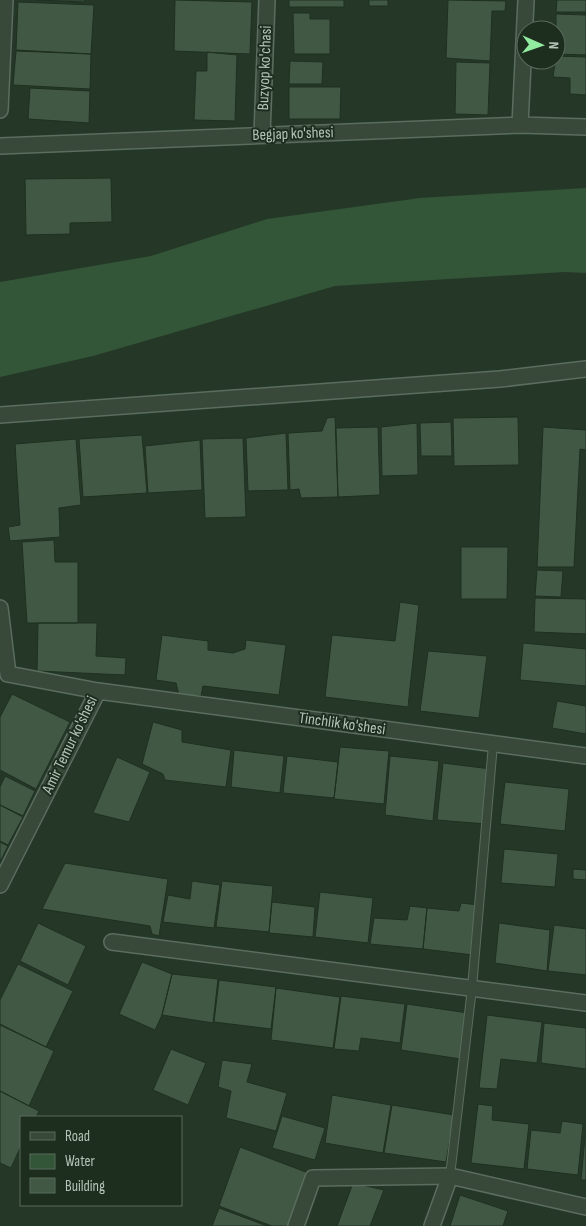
<svg xmlns="http://www.w3.org/2000/svg" width="586" height="1226" font-family="'Sofia Sans Condensed',sans-serif">
<rect width="100%" height="100%" fill="#253827"/>
<path fill="#335538" d="M586,188V273L564,272L335,286L93,356L0,377V282L151,256L267,219L420,198Z"/>
<path fill="#415844" stroke="#1f3021" d="M36,0H85V2Z
M175,0L252,2L250,54L174,51Z
M289,0H344V7H289Z
M369,0H388V6H369Z
M448,0L506,1L505,11H492L490,61L446,58Z
M557,0H586V12H556Z
M18,2L94,5L91,54L16,50Z
M293,13H310V19H330V54H294Z
M556,14L586,15V55L556,54Z
M16,51L91,54L90,89L13,85Z
M207,52L237,55L235,121L194,120L196,71H207Z
M556,56L586,57V95L570,94V78L553,77Z
M290,61L323,62L322,84H289Z
M456,62L490,63L488,115L455,114Z
M289,87H341L340,119H289Z
M30,88L90,91L89,123L28,119Z
M111,178L112,222L70,223V234L26,235L25,179Z
M335,417L338,497L301,498L299,489L290,490L288,433L322,431L327,418Z
M518,417L519,465L454,466L453,418Z
M451,422L452,456H421L420,423Z
M417,423L418,475L382,476L381,427Z
M378,427L380,495L338,497L336,428Z
M543,427L586,430V450L580,449L574,567H537Z
M286,433L288,490L248,491L246,438Z
M142,435L147,493L83,497L79,439Z
M243,438L246,517L205,518L202,439Z
M76,439L81,505L59,508L60,537L10,541L8,527L20,525L15,444Z
M200,440L202,490L148,493L145,446Z
M54,540L55,562H78V623H27L22,542Z
M461,547H508L507,599H461Z
M537,570L563,571L561,597L535,596Z
M535,598L586,599V634L534,632Z
M400,602L419,605L408,707L325,697L332,635L395,641Z
M38,623H97L96,656L126,658L125,675L37,671Z
M162,635L208,641V650L233,653L245,649L246,640L286,645L279,695L203,686L201,696L179,695L176,683L156,680Z
M523,643L586,649V686L520,680Z
M428,651L487,656L479,718L420,711Z
M12,694L70,722L36,789L0,770V717Z
M557,701L586,706V734L552,728Z
M153,722L182,730V742L231,750L226,787L165,780L163,774L142,764Z
M340,747L389,751L384,804L334,799Z
M234,750L284,756L280,793L231,787Z
M287,756L338,762L334,798L283,793Z
M390,756L439,761L433,821L385,815Z
M117,757L150,772L129,822L93,813Z
M443,763L491,769L486,824L437,820Z
M5,776L35,791L23,816L0,805V787Z
M505,782L569,789L565,831L500,824Z
M0,805L23,817L8,845L0,841Z
M0,842L8,846L0,862Z
M504,849L558,854L555,887L501,883Z
M65,863L168,879L159,936L152,934L150,926L42,909Z
M573,869L586,870V880L573,879Z
M192,881L220,885L214,928L163,922L168,895L190,899Z
M222,881L273,886L269,932L216,927Z
M320,892L373,898L368,943L315,937Z
M272,902L315,907L313,937L269,933Z
M461,903L479,905L473,955L423,949L427,908L459,911Z
M410,906L427,908L423,949L370,944L374,918L407,920Z
M38,923L86,946L68,985L20,961Z
M499,923L550,930L547,971L495,963Z
M554,925L586,929V975L548,971Z
M142,962L172,974L162,1015L155,1030L119,1014Z
M18,964L73,991L46,1047L0,1025V1000Z
M172,974L218,979L213,1023L162,1015Z
M219,980L276,987L271,1029L214,1022Z
M276,988L340,997L333,1048L271,1040Z
M341,996L405,1004L400,1043L361,1038L359,1051L334,1049Z
M407,1004L468,1013L461,1059L401,1050Z
M487,1015L542,1022L537,1063L501,1059L497,1089L479,1088Z
M544,1023L586,1028V1069L541,1063Z
M0,1024L54,1051L29,1106L0,1091Z
M171,1049L206,1063L188,1105L153,1090Z
M222,1060L252,1064L247,1082L287,1093L276,1131L226,1118L231,1091L218,1087Z
M0,1091L39,1111L36,1117H21V1146L11,1168L0,1163Z
M332,1095L391,1105L383,1153L325,1143Z
M478,1104L493,1106L492,1120L529,1124L524,1169L471,1163Z
M392,1105L454,1115L446,1162L384,1153Z
M282,1116L325,1128L315,1160L272,1148Z
M562,1121L583,1124L578,1175L527,1169L531,1130L560,1133Z
M585,1137H586V1180H581Z
M240,1147L311,1174L291,1226H272L219,1206Z
M353,1183L384,1190L370,1226H337Z
M460,1195L508,1211L503,1226H450Z
M219,1208L267,1226H212Z"/>
<g fill="none" stroke-linecap="round" stroke-linejoin="round">
<g stroke="#5b6d5e" stroke-width="10">
<path id="service" d="M450,1176L472,988L493,744"/>
</g>
<g stroke="#5b6d5e" stroke-width="18">
<path id="minor" d="M0,110L5,0
M520,125L526,0
M262,135L267,0
M0,146L520,125L586,127
M0,415L500,379L586,369
M0,608L8,674L98,691L0,885
M98,691L586,756
M112,942L586,1003
M296,1226L313,1178L450,1176L586,1207
M432,1226L450,1176"/>
</g>
<use href="#service" stroke="#38493a" stroke-width="8"/>
<use href="#minor" stroke="#38493a" stroke-width="15"/>
</g>
<g text-anchor="middle" dominant-baseline="central" stroke-width="4" stroke-linejoin="round" paint-order="stroke">
<g font-size="16" fill="#b3c5b6" stroke="#1d2e1f">
<text transform="translate(265 68) rotate(-88)">Buzyop ko'chasi</text>
<text transform="translate(293 134) rotate(-2)">Begjap ko'shesi</text>
<text transform="translate(342 724) rotate(8)">Tinchlik ko'shesi</text>
<text transform="translate(70 745) rotate(-64)">Amir Temur ko'shesi</text>
</g>
</g>
<rect x="20" y="1116" width="162" height="90" fill="#1d2e1f" stroke="#596a5b"/>
<rect x="30" y="1132" width="25" height="8" fill="#38493a" stroke="#596a5b"/>
<text x="65" y="1141" font-size="15" fill="#b3c5b6">Road</text>
<rect x="30" y="1154" width="25" height="15" fill="#335538" stroke="#596a5b"/>
<text x="65" y="1166" font-size="15" fill="#b3c5b6">Water</text>
<rect x="30" y="1178" width="25" height="15" fill="#415844" stroke="#596a5b"/>
<text x="65" y="1191" font-size="15" fill="#b3c5b6">Building</text>
<g transform="translate(541 45) rotate(92)"><circle r="24" fill="#1d2e1f" stroke="#596a5b"/>
<path d="M0-4L9 19L0 12L-9 19Z" fill="#91eca0"/>
<text y="-8" font-size="14" font-weight="bold" text-anchor="middle" fill="#b3c5b6">N</text>
</g>
</svg>
